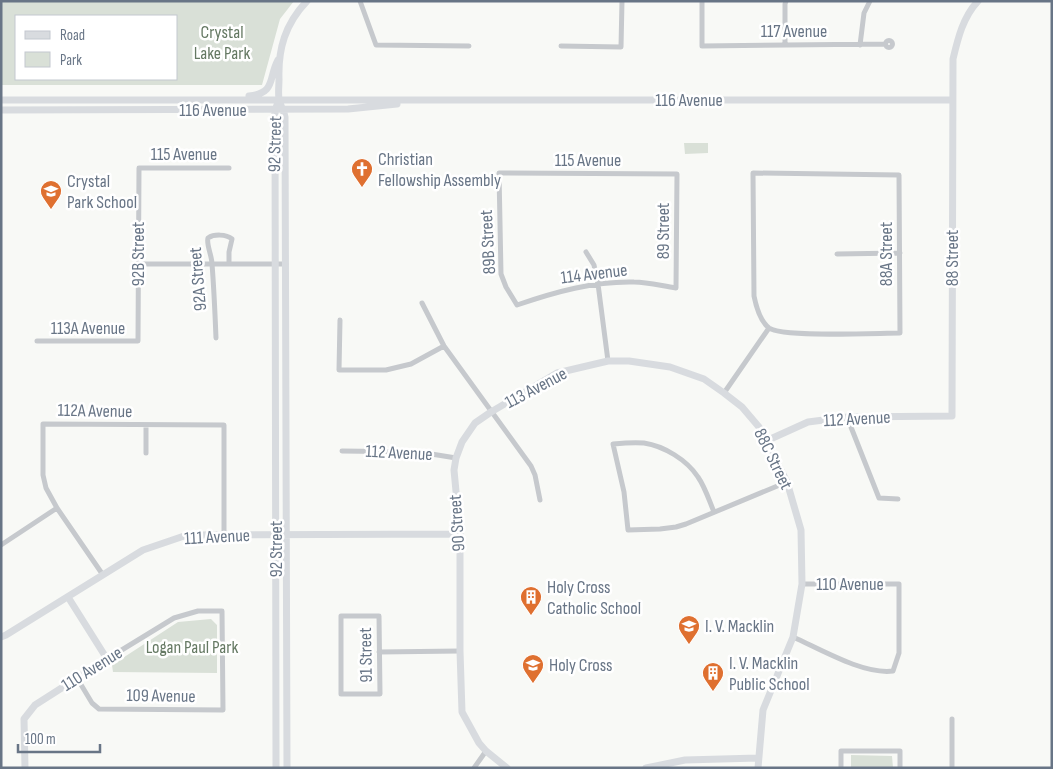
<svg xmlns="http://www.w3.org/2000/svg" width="1053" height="769" font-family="'Sofia Sans Condensed',sans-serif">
<rect width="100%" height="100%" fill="#f8f9f6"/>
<path fill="#d9e0d7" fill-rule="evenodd" d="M1,1H294L280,19L262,85H1ZM176,16V79H16V16Z
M684,143H708V153L685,154Z
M211,619L217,625V673L113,672L112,665L178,622Z
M851,755L892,756L893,768H851Z"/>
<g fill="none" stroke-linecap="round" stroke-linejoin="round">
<path stroke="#c6c9cd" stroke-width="5" d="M360,1L376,45L469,46
M702,1V46L885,44
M885.5 44a3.5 3.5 0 1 1 7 0a3.5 3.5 0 1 1-7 0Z
M785,45V4L786,1
M860,45L864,13L870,1
M561,46L621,47L622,1
M499,173L677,174L676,288C662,286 648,282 634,282C594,281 555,292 517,305L506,287L501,274Z
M753,173L899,175L900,333C878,333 783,338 769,328C760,321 756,306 754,296Z
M586,252L594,265L598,284L608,361
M837,254L900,253
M138,264H286
M422,303L444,346L531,466L535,475L540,500
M340,320L339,370H386L411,364L444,346
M216,338C215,313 214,289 212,264C212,256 206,244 208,238C214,234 226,234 232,239L229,252V264
M37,341H138L139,168H229
M724,393L769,328
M847,417L879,498L898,499
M342,451L419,452L456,458
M146,453V425
M714,512C709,500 705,487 698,477C687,460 664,446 644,443C634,442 623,443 613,444L624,492L628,530L660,529L676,527L686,524L787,482
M1,545L57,508
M103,575L57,508L46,488L43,475V424L224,425V534
M341,616H379L380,694H341Z
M793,637C820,649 864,675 893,671L899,653V584H802
M379,652L460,651
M77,678L92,703L99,709L223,710L222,611H198L174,618L107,659
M952,719V768
M474,768L486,751
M841,768V751H900V768"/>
<path stroke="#d8dbdf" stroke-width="7" d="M249,96C276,93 268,79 278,60
M1,100H952
M1,110L348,109L397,104
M766,441L808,422L847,417L952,416L953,59C958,38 963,17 978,1
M1,637L6,635L143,550L187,535L460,534
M25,768L24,719L35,705L107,659L68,597
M276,768L275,110L279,100
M287,768L285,117C284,110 280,106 279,99C278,93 279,86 279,79C278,49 285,24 307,1
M507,768L486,751L479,743L462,712L460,651V534L454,470L456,458L462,442L475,423L491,412L557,373L608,361H629L670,367L704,379L724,393L742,407L759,427L787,482L801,530L802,584L793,637L763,710L758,768
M646,768L685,760L758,758"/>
</g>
<defs>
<g id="church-pin" transform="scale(1.125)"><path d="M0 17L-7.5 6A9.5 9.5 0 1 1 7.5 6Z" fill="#df7030" stroke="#fff"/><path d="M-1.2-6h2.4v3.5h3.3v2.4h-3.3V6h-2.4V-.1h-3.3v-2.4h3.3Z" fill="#fff"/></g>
<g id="school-pin" transform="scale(1.125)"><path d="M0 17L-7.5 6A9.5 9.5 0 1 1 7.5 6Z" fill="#df7030" stroke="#fff"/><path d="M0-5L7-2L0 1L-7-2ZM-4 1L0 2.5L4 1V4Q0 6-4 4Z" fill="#fff"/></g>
<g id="building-pin" transform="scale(1.125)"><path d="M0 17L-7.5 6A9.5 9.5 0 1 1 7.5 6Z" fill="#df7030" stroke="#fff"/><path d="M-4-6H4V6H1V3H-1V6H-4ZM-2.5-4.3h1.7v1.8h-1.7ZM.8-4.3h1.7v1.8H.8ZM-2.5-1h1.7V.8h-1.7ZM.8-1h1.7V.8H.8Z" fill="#fff"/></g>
</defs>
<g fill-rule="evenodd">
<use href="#church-pin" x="362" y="169"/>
<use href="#school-pin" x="51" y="191"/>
<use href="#building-pin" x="531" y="597"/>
<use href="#school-pin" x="689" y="626"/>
<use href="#school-pin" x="533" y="665"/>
<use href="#building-pin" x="713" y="673"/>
</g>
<g text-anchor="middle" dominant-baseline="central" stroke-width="5" stroke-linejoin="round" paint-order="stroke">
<g font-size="18" fill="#687586" stroke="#fff">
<text x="794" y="31">117 Avenue</text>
<text x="689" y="100">116 Avenue</text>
<text x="213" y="110">116 Avenue</text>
<text transform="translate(275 144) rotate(-89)">92 Street</text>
<text x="184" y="154">115 Avenue</text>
<text x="588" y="160">115 Avenue</text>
<text transform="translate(663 231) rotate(-90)">89 Street</text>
<text transform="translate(488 242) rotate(-93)">89B Street</text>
<text transform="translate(138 254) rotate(-90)">92B Street</text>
<text transform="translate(886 254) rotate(-90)">88A Street</text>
<text transform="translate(952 258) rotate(-90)">88 Street</text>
<text transform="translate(594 274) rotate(-7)">114 Avenue</text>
<text transform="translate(198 279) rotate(-95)">92A Street</text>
<text x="88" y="328">113A Avenue</text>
<text transform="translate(536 388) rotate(-28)">113 Avenue</text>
<text transform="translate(95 411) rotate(1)">112A Avenue</text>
<text transform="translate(857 419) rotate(-3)">112 Avenue</text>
<text transform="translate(399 453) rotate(3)">112 Avenue</text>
<text transform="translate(773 459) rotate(64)">88C Street</text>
<text transform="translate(457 523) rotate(-94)">90 Street</text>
<text transform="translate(217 537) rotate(-3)">111 Avenue</text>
<text transform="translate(276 549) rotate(-90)">92 Street</text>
<text x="850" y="584">110 Avenue</text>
<text transform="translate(366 655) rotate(-91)">91 Street</text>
<text transform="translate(92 669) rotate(-32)">110 Avenue</text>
<text transform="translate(161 696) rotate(1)">109 Avenue</text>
</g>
<g font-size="18" fill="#657963" stroke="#fff">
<text x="222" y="32">Crystal<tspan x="222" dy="21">Lake Park</tspan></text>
<text x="192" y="647">Logan Paul Park</text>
</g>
<g font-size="18" fill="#687586" stroke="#fff" text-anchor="start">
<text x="378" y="159">Christian<tspan x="378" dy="21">Fellowship Assembly</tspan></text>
<text x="67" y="181">Crystal<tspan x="67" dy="21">Park School</tspan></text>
<text x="547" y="587">Holy Cross<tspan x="547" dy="21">Catholic School</tspan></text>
<text x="705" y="626">I. V. Macklin</text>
<text x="729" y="663">I. V. Macklin<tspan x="729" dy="21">Public School</tspan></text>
<text x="549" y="665">Holy Cross</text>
</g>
</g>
<rect width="1053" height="769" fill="none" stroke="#687586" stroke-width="5"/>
<rect x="15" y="15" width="162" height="65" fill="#ffffff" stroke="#c3c8cf"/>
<rect x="25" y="31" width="25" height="8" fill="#d8dbdf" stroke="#c3c8cf"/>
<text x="60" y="40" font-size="15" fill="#687586">Road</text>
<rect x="25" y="52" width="25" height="15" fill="#d9e0d7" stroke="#c3c8cf"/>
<text x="60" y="65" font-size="15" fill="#687586">Park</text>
<path d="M18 744v8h82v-8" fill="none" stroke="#687586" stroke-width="2.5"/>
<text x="25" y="744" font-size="15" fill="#687586" stroke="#ffffff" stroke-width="4" paint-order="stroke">100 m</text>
</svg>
